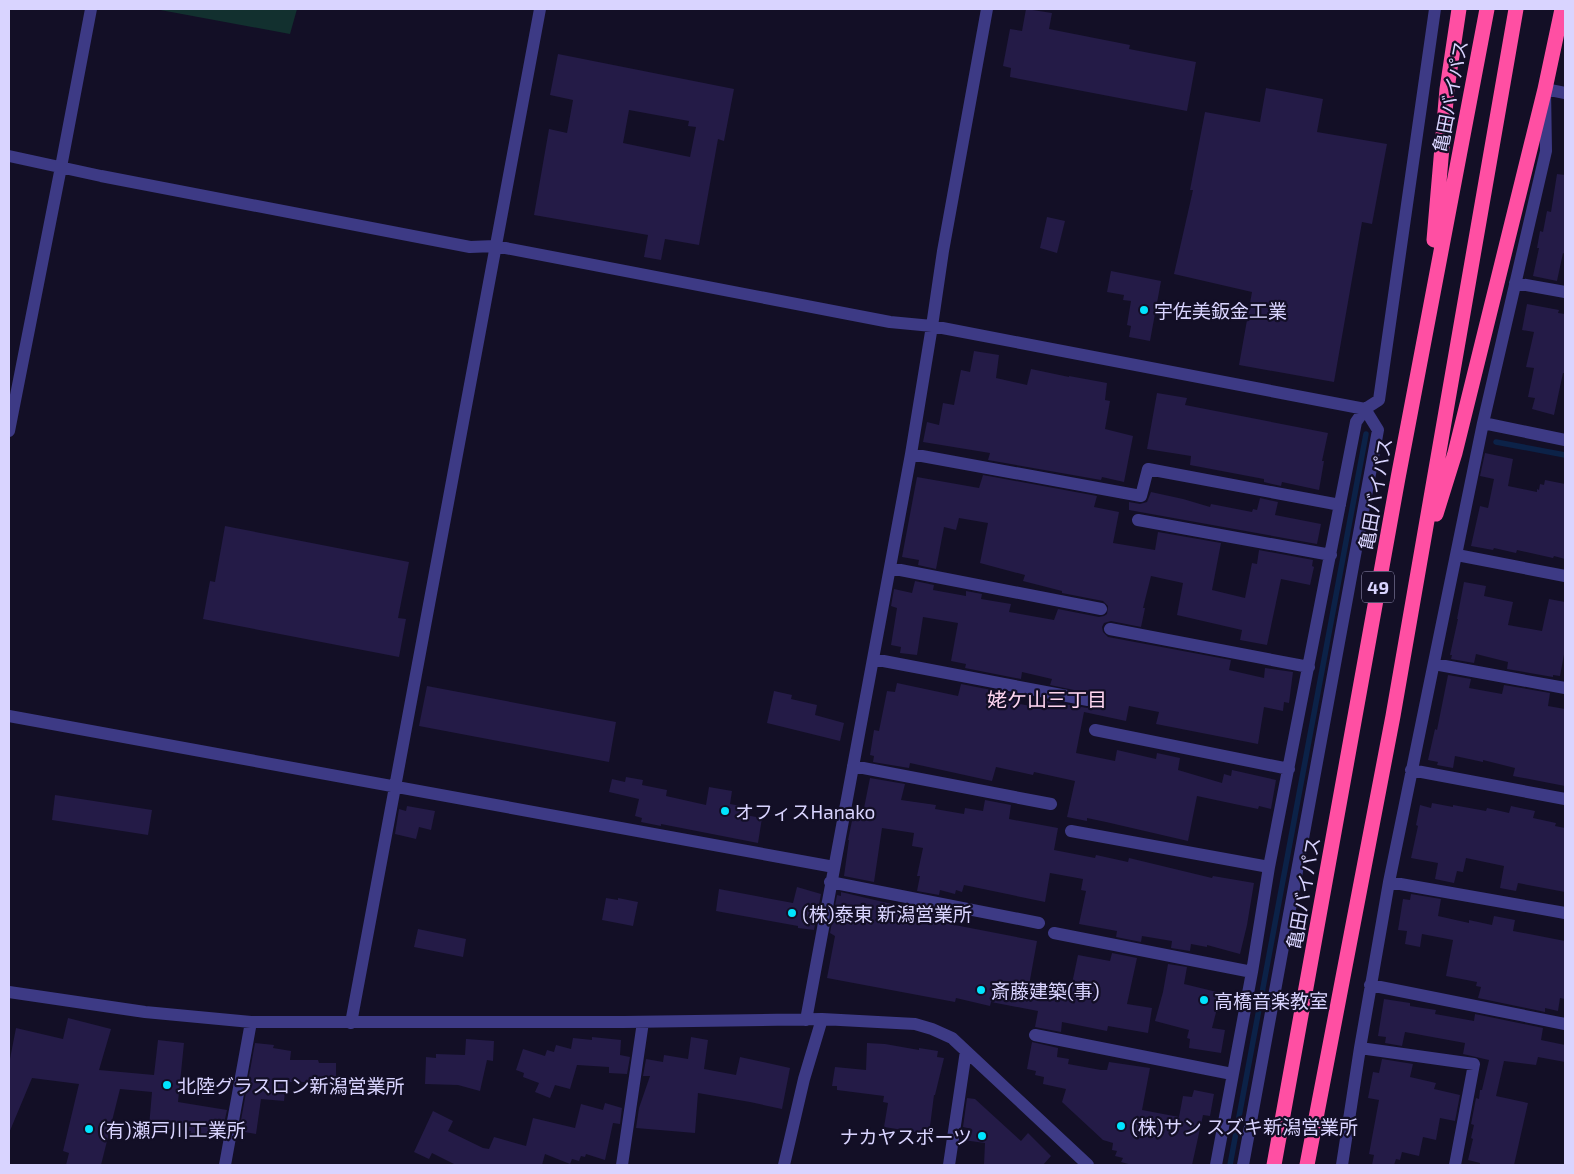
<svg xmlns="http://www.w3.org/2000/svg" width="1574" height="1174" font-family="'Exo 2','Noto Sans JP',sans-serif">
<rect width="100%" height="100%" fill="#130f26"/>
<path fill="#12302f" d="M155,9H297L290,34Z"/>
<g fill="none" stroke-linecap="round" stroke-linejoin="round">
<path stroke="#0c2248" stroke-width="5.5" d="M1496,442L1565,455
M1230,1165L1366,434"/>
</g>
<path fill="#241b47" fill-rule="evenodd" d="M1026,9L1052,13L1049,29L1130,45L1129,49L1196,62L1187,111L1010,77L1011,68L1003,66L1010,29L1022,31Z
M558,54L734,89L724,141L718,139L699,245L665,239L661,260L644,257L648,235L534,215L549,129L567,133L573,100L550,95ZM629,110L689,121L688,126L696,127L690,157L623,143Z
M1266,88L1323,99L1317,132L1387,144L1372,224L1362,222L1334,382L1239,365L1252,292L1174,274L1193,190H1190L1205,112L1260,122Z
M1557,174L1565,175V254L1563,253L1557,281L1533,276L1539,248H1537L1540,231L1543,232L1547,211L1551,212Z
M1047,217L1065,221L1057,253L1040,248Z
M1111,271L1161,281L1150,341L1129,337L1131,326L1127,325L1131,301L1123,300L1124,295L1107,292Z
M1527,304L1559,310L1558,313L1565,314V373H1563L1554,415L1532,409L1535,398L1528,397L1534,368L1526,367L1534,332L1522,330Z
M974,351L999,355L996,378L1027,385L1031,369L1069,377V376L1107,383L1105,400L1110,401L1105,429L1133,436L1124,482L1102,477L1101,480L988,460L990,453L923,442L927,422L939,425L943,403L954,405L961,370L970,372Z
M1157,393L1187,398L1185,405L1328,433L1322,461H1324L1319,490L1282,482L1281,486L1264,482V479L1190,465L1191,456L1147,449Z
M1485,453L1513,459L1508,486L1537,492V489L1539,490L1540,484L1544,485L1545,480L1565,484V559L1554,556L1553,558L1517,550L1516,553L1494,548L1493,550L1471,546L1480,506L1488,508L1494,479L1480,476Z
M983,475L1097,496L1094,507L1119,512L1113,543L1155,550L1158,532L1221,543L1212,590L1245,598L1252,563L1257,564L1259,550L1313,560L1312,566L1314,567L1310,585L1281,579L1267,645L1240,640L1242,630L1177,615L1183,583L1151,576L1143,608H1145L1141,627L1111,621L1104,623L1102,627L1103,632L1108,637L1231,660L1229,670L1264,678L1265,668L1293,672L1289,703L1284,702L1283,711L1264,707L1258,744L1156,724L1159,712L1129,706L1126,721L1084,712L1076,753L1115,761L1117,750L1156,759L1157,753L1180,758L1178,770L1222,783L1224,774L1231,776L1232,770L1276,780L1271,809L1259,806L1258,809L1197,796L1188,841L1106,822L1087,818V821L1067,817L1075,781L1034,772L1033,775L996,767L992,781L910,763L909,768L873,762L874,756L870,755L874,730L879,731L887,691L895,692L897,683L958,696L961,684L1017,695L1015,703L1046,709L1047,701L1087,708L1094,706L1096,702V698L1093,694L1050,685L1052,679L1022,672L1021,679L965,668L966,664L951,661L958,623L923,617L917,655L900,653L901,647L891,645L897,608L891,606L894,589L912,593L915,581L934,585L933,590L966,596V591L982,594L981,599L1011,604L1009,612L1054,620L1058,609L1099,617L1104,616L1107,614L1108,606L1103,601L1062,593V591L1023,581L1025,575L980,563L988,523L959,518L956,530L944,527L936,569L918,565L919,560L902,557L917,477L979,488Z
M1151,492L1183,499L1210,507L1211,504L1252,512L1253,509L1257,510L1260,498L1278,502L1275,515L1321,524L1317,544L1129,510V502L1140,504L1147,502Z
M225,526L409,562L398,618L406,619L399,657L203,619L210,581L215,582Z
M1464,582L1486,586L1484,596L1513,602L1508,625L1542,631L1549,599L1565,602V649L1560,676L1553,675V677L1507,669L1508,662L1476,654L1474,663L1451,659L1452,655H1450L1458,619H1457Z
M1448,675L1471,679L1469,688L1502,694L1504,685L1550,693L1548,706L1565,709V786L1513,776L1515,768L1483,760V762L1455,756L1453,768L1437,765L1438,762L1428,760L1435,729L1437,730Z
M427,686L616,722L609,762L419,726Z
M774,691L792,695L791,699L817,705L815,715L844,723L840,741L767,723Z
M626,777L643,780L642,785L667,790L666,796L706,805L709,787L732,791L730,804L747,807L745,815L762,818L758,843L661,824V826L641,822L642,818L635,816L639,799L609,792L612,779L625,782Z
M870,778L905,784L901,800L936,805L935,809L964,814L965,808L983,811L985,800L1011,805L1009,819L1058,828L1054,850L1095,858L1096,855L1128,862L1129,858L1212,878L1213,876L1254,883L1247,925L1240,954L1207,945V947L1191,944L1190,951L1171,948L1172,941L1142,936L1141,942L1116,937L1117,931L1079,924L1086,891L1081,890L1083,879L1050,873L1045,902L964,885L962,892L956,890L955,894L940,890L939,895L917,891L920,876H917L923,848L912,846L914,833L882,828L874,882L844,876L849,840H848L853,816L862,818Z
M55,795L152,810L148,835L52,820Z
M1432,803L1453,807V805L1486,811L1487,808L1509,813L1511,806L1535,811L1533,818L1556,823L1555,826L1565,828V892L1518,883L1516,891L1500,888L1504,866L1466,858L1463,872L1457,871L1454,883L1435,879L1438,863L1411,858L1418,826L1416,825L1420,805L1431,808Z
M407,806L435,811L431,830L419,827L416,839L395,834L399,809L406,811Z
M797,887L821,894L814,930L798,928V926L716,911L719,889L793,903Z
M841,892L913,909V907L936,911L934,921L1037,941L1028,991L1069,998L1078,955L1110,961L1112,953L1137,958L1127,1004L1152,1008L1148,1033L1108,1026L1107,1031L1062,1022L1061,1032L1035,1027L1038,1011L991,1002L990,1006L956,998L955,1002L827,978L835,936L830,933L837,895L841,896Z
M1411,894L1441,899L1438,916L1469,923V920L1492,925L1494,916L1515,920L1513,931L1565,941V999L1560,998L1558,1011L1545,1008V1012L1478,998L1481,987L1476,986L1477,982L1446,976L1453,940L1422,934L1420,947L1405,944L1407,931L1398,930L1403,899L1410,900Z
M606,898L618,900V898L638,902L633,926L602,920Z
M418,929L466,939L463,957L414,947Z
M1168,964L1187,967L1184,984L1221,993L1212,1028L1225,1030L1221,1053L1189,1048L1190,1039L1187,1038L1189,1030L1155,1021L1163,992Z
M1384,999L1410,1003V1006L1436,1010L1435,1014L1474,1021L1475,1014L1543,1028L1541,1040L1565,1045V1062L1538,1057L1536,1065L1504,1061L1496,1096L1528,1103L1514,1165H1480V1163L1468,1160L1473,1139L1471,1138L1474,1125L1471,1124L1476,1098L1479,1099L1480,1090H1482L1489,1060L1463,1054L1465,1043L1405,1032L1402,1046L1385,1043L1386,1037L1378,1036Z
M68,1018L111,1029L99,1070L154,1075L158,1040L184,1043L178,1102L227,1110L223,1128L219,1127L217,1138L190,1134L191,1131L149,1127L152,1092L120,1089L101,1165H66L69,1153L63,1151L79,1084L32,1078L9,1133V1064L16,1028L63,1039Z
M592,1037L621,1040L620,1055L630,1057L627,1074L609,1073V1067L577,1065L570,1089L555,1085L550,1098L535,1092L539,1083L523,1077L524,1073L516,1070L523,1049L545,1056L547,1050L554,1052L556,1045L571,1049L573,1038L592,1040Z
M691,1037L708,1040L704,1069L736,1075L740,1057L790,1068L782,1109L750,1102L698,1093L695,1133L636,1128L639,1108L650,1076H643L646,1059L663,1062L664,1055L688,1059Z
M466,1039L494,1041L493,1061L487,1060L480,1091L458,1085L425,1084L426,1057L436,1058V1054L465,1055Z
M1032,1042L1058,1048L1057,1057L1069,1059L1068,1064L1101,1070H1107L1109,1062L1150,1068L1142,1110L1179,1117L1183,1096L1192,1097L1194,1090L1214,1094L1210,1116L1203,1115L1192,1165H1132L1121,1162L1123,1158L1115,1156L1117,1151L1112,1150L1113,1143L1103,1140L1062,1102L1066,1089L1043,1084L1044,1077L1035,1075L1036,1071L1027,1069Z
M255,1043L274,1045L273,1048L291,1051L290,1060H318L319,1063H336V1082H286L284,1101L261,1099L256,1134L239,1131Z
M867,1043L885,1044L919,1050V1048L938,1051L937,1057L944,1058L935,1095H934L929,1134L884,1127L888,1103L883,1102L884,1096L837,1090V1086H832L835,1067L866,1070Z
M1382,1059L1413,1064L1410,1077L1436,1083L1434,1089L1460,1095L1455,1121L1440,1118L1436,1140L1423,1137L1419,1156L1402,1152L1400,1160L1396,1159L1394,1165H1372L1374,1155L1369,1154L1379,1100L1368,1098L1373,1072L1379,1073Z
M967,1098L975,1099L1021,1141L1028,1133L1051,1156L1043,1165H984L985,1143L963,1140L972,1129L963,1127Z
M605,1103L622,1108L620,1124L613,1123L605,1160L586,1154L585,1157L581,1156L579,1161L572,1159L570,1164L545,1154L542,1165H456L432,1153L429,1159L414,1152L433,1111L453,1121L448,1131L483,1148L489,1149L494,1137L526,1146L533,1118L575,1128L581,1104L603,1110Z"/>
<g fill="none" stroke-linecap="round" stroke-linejoin="round">
<path stroke="#3d3a85" stroke-width="12" d="M9,156L101,176L470,247L495,246L890,322L932,326L1365,409L1378,430L1243,1165
M1515,283L1565,292
M1483,423L1565,440
M9,431L61,167L91,9
M911,454L1141,496L1148,469L1340,505
M1138,520L1331,555
M1457,555L1565,576
M890,568L1101,609
M1110,629L1309,667
M873,659L1088,700
M1434,664L1565,688
M9,716L834,867
M1095,730L1289,769
M853,766L1051,804
M1411,770L1565,799
M1071,831L1269,867
M830,882L1039,923
M1389,882L1565,913
M1054,933L1252,972
M1370,985L1565,1024
M9,992L145,1012L251,1022H624L822,1019L915,1024L932,1029L952,1038L1088,1165
M806,1020L911,454L932,326L943,251L987,9
M351,1023L540,9
M1035,1035L1232,1074
M1360,1048L1474,1064L1455,1165
M225,1165L251,1022
M622,1165L643,1022
M784,1165L804,1079L822,1019
M949,1165L966,1051
M1216,1165L1252,972L1269,867L1356,422L1365,409L1379,400L1435,9
M1342,1165L1360,1048L1389,882L1483,423L1546,151L1545,89L1565,93"/>
<path stroke="#ff4fa3" stroke-width="15" d="M1434,240L1447,89L1459,9
M1436,514L1455,453L1545,89L1562,9
M1274,1165L1398,478L1487,9
M1307,1165L1393,716L1516,9"/>
</g>
<g fill="#00e5ff" stroke="#130f26" stroke-width="2">
<circle cx="1144" cy="310" r="5"/>
<circle cx="725" cy="811" r="5"/>
<circle cx="792" cy="913" r="5"/>
<circle cx="981" cy="990" r="5"/>
<circle cx="1204" cy="1000" r="5"/>
<circle cx="167" cy="1085" r="5"/>
<circle cx="1121" cy="1126" r="5"/>
<circle cx="89" cy="1129" r="5"/>
<circle cx="982" cy="1136" r="5"/>
</g>
<g text-anchor="middle" dominant-baseline="central" stroke-width="4.5" stroke-linejoin="round" paint-order="stroke">
<rect fill="#130f26" stroke="#9e99be" stroke-width="1" x="1362" y="571.5" width="32" height="31" rx="4"/>
<g font-size="18" font-weight="bold" fill="#d9d4ff">
<text x="1378" y="587">49</text>
</g>
<g font-size="19" fill="#d9d4ff" stroke="#130f26">
<text transform="translate(1450 96) rotate(-79)">亀田バイパス</text>
<text transform="translate(1375 494) rotate(-80)">亀田バイパス</text>
<text transform="translate(1303 893) rotate(-80)">亀田バイパス</text>
</g>
<g font-size="19" fill="#d9d4ff" stroke="#130f26" text-anchor="start">
<text x="1154" y="310">宇佐美鈑金工業</text>
<text x="735" y="811">オフィスHanako</text>
<text x="802" y="913">(株)泰東 新潟営業所</text>
<text x="991" y="990">斎藤建築(事)</text>
<text x="1214" y="1000">高橋音楽教室</text>
<text x="177" y="1085">北陸グラスロン新潟営業所</text>
<text x="1131" y="1126">(株)サン スズキ新潟営業所</text>
<text x="99" y="1129">(有)瀬戸川工業所</text>
<text x="972" y="1136" text-anchor="end">ナカヤスポーツ</text>
</g>
<g font-size="20" fill="#ffd6f0" stroke="#130f26">
<text x="1047" y="699">姥ケ山三丁目</text>
</g>
</g>
<rect width="1574" height="1174" fill="none" stroke="#d9d4ff" stroke-width="20"/>
</svg>
